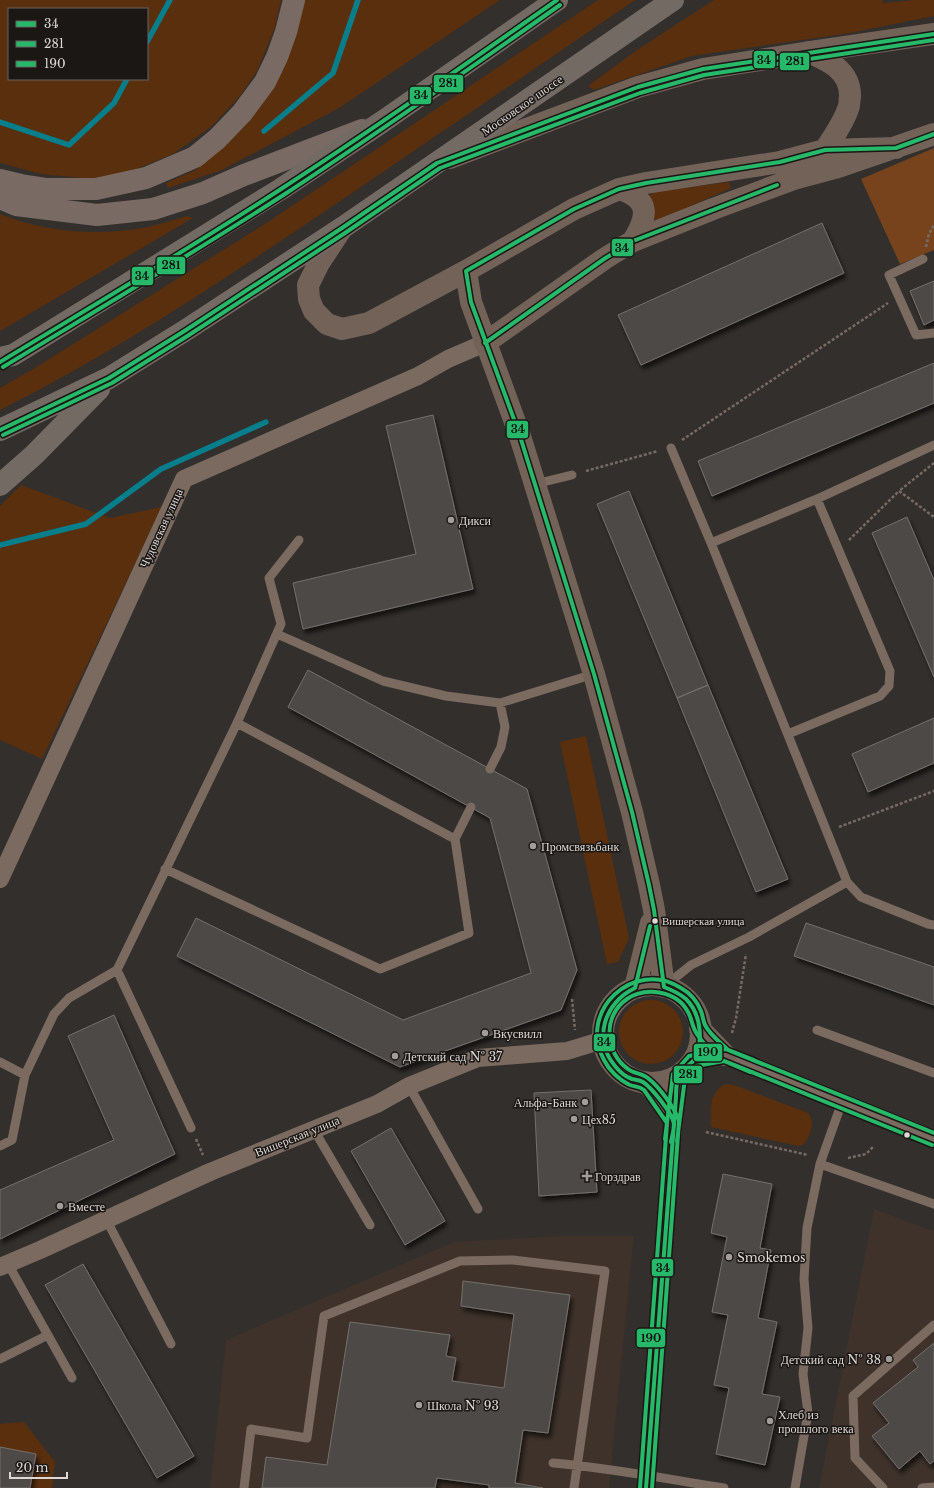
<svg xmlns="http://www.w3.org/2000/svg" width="934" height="1488" font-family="'Libre Baskerville',serif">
<defs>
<filter id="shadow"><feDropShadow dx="2.5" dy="4.5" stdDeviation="2" flood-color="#0009"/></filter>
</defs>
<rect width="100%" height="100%" fill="#332f2d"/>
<path fill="#3e322a" d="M874,1209L934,1231V1488H819Z
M564,1236H634L609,1488H210L226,1340L454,1242Z"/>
<path fill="#5a2f0d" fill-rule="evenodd" d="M0,0H281L275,27L257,71L239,97L212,126L173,154L131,171L91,179L41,174L0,163ZM9,9H147V79H9Z
M303,0H500L339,108L222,170L168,188L166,183L196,170L226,144Z
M598,0H635C530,72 426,143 321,214C217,284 112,354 0,410V388L35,368L268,222Z
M714,0H883L882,3L915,0H934V16L850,33L692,56L594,90L588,86L637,50Z
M729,182L731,188L659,220H655L649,200L650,195L654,192Z
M0,214C42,231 92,236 137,229C154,226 171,221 187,216L193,218L0,331Z
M21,485L110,518L162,507L42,759L0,740V506Z
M586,736L629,938L618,962L607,964L560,742Z
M619 1032a32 32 0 1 1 64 0a32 32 0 1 1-64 0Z
M725,1084L734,1085L808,1113C816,1123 810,1137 803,1145L798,1146L711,1127C711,1109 708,1094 725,1084Z
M24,1422L55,1462L52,1488H0V1424Z"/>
<path fill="#76431d" d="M934,148V250L900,264L861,179Z"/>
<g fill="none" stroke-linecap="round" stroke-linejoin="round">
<path stroke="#057f8c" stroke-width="5.5" d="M147,42L170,0
M0,122L69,145L114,103L127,79
M264,131L333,73L358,0
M0,545L86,524L161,469L266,422"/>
</g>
<path fill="#4d4947" stroke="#74706e" filter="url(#shadow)" d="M822,223L844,273L641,365L618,315Z
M934,281V320L924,325L910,291Z
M934,363V403L712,496L698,461Z
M433,415L473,589L303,629L293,583L416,554L386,426Z
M629,491L708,685L677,698L597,504Z
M907,517L934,580V677L872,533Z
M308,670L527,789L577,970L561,1010L400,1067L177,956L196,918L403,1020L531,973L490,818L288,707Z
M708,685L788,879L756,892L677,698Z
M934,718V763L868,792L852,754Z
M806,923L934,967V1005L794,956Z
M114,1015L175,1154L0,1239V1190L114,1140L68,1036Z
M591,1090L597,1192L539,1196L534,1093Z
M391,1128L445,1221L405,1245L351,1151Z
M723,1174L772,1184L760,1248L771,1250L758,1318L777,1322L762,1394L780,1397L765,1465L716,1454L729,1388L714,1385L728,1315L712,1312L727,1237L711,1233Z
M83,1264L194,1456L157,1478L45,1285Z
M463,1281L570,1295L548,1433L523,1430L515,1483L543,1488H489V1485L437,1478L435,1488H262L266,1457L327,1465L350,1322L450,1335L446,1356L456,1358L452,1381L504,1388L514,1314L461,1306Z
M934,1343V1461L930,1464L920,1451L899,1469L872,1436L889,1423L873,1403L918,1367L913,1360Z
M0,1447L36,1454L30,1488H0Z"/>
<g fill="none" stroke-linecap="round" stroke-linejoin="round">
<path stroke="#766b64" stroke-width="2.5" stroke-dasharray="3 2" stroke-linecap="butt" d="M926,247L929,234L934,225
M682,440L888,303
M934,463L899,491L934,517
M586,471L658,451
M849,540L899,491
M839,827L934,791
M572,999L575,1030
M732,1033L736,1018L746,954
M706,1132L808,1155
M196,1139L203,1155
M848,1158L866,1154L874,1146"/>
<path stroke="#7a6a5f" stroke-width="9" d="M923,259L889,275L916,335L934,333
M671,448L711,543L847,882L861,897L928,924L934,925
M535,484L572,475
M711,543L817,499L934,445
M277,634L383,681L446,696L500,703L594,674
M788,734L880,696L889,686L890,671L817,499
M490,769L501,747L505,727L500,703
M455,839L471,807
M165,869L380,969L469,933L455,839L237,723
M117,970L191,1128
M665,986L691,965L749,937L847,882
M817,1030L934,1073
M0,1062L25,1075
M409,1086L478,1209
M842,1102L820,1164L934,1204
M314,1130L370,1225
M0,1146L12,1140L25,1075L54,1014L69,998L117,970L237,723L281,624L269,578L299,540
M106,1219L171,1344
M8,1264L72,1378
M0,1359L48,1335
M553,1463C611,1468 667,1479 724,1488
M244,1488L251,1429L307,1438L324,1316L460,1261L513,1260L605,1271L574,1488
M795,1488L808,1413L803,1374L808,1328L804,1279L807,1228L820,1164
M883,1488L855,1458L853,1396L934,1325
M922,1488L934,1487"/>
<path stroke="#7a6a5f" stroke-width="18" d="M0,879L184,479L418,376L448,359L485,343
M725,1055L934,1139
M643,1082L659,1099L673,1121
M0,1267L40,1250L210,1172L377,1104L409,1086L478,1058L567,1051L603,1040
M646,1488L671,1146L679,1075"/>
<path stroke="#726258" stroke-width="22" d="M808,52C828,60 851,71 850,97C849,101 850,105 848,109C843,124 833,137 825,150
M450,158L638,87L703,69L816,51L934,34
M619,189C651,199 648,217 633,241
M342,228L319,263L308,285L309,299L314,311L327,324L342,329L369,323L466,271L574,209L619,189L646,183L780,162L825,150L896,148
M466,271L471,302L519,433L594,674L632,812L649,885L654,910L664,987
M485,343L604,259L633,241L713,209L794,179L835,168L934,134
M603 1034a49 49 0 1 1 98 0a49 49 0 1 1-98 0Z
M635,988L651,923
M700,1029L725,1055"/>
<path stroke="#796b63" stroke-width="22" d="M0,180L21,185L47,189H96L146,178L195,157L217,139L242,113L265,82L277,57L286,32L294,0
M0,198L16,205L97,215L153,209L203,193L244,175L362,130"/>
<path stroke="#746a64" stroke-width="22" d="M0,358L13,355L281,189L382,122L557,0
M0,430L109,378L186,330L342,228L673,0
M0,485L34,455L99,389"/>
<g stroke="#1b1715" stroke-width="7">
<path id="bus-1" d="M485,343L604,259L633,241L777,185
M0,362C94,305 189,249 281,189C375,128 466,64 557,0
M0,430L109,378L186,330L342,228L437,163L638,87L703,69L934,34
M650,926L635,988C605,1002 592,1039 615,1066C619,1071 626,1077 632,1079C636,1080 640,1080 643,1082C652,1088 673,1114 674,1124C674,1130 672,1136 671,1142
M646,1488L676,1097C676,1090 676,1079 680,1073C684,1068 690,1065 694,1060C704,1041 701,1014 686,999C679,993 672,990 664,987L654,910L649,885L632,812L594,674L519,433L471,302L466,271L574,209L619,189L646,183L780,162L825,150L896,148L934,134"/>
</g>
<g stroke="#1b1715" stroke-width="7">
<path id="bus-2" d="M3,367C97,310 192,254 285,194C378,133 469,69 560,5
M3,435L112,383L189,335L345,233L440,168L640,93L704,75L934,40
M677,1141L685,1078L696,1066L724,1061L750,1072
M652,1488L679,1121C675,1108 659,1087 649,1079C643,1073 634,1074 628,1069C605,1053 602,1016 627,999C646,986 677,991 688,1012C692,1019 692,1027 697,1034C703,1044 713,1053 722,1060L932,1145"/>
</g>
<g stroke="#1b1715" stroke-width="7">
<path id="bus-3" d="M665,1139L673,1074L689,1056L726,1049L754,1060
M640,1488L667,1123L644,1090C639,1086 635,1087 630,1085C619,1080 609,1070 604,1060C577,1011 634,958 681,988C690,993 697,1001 701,1011C703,1016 703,1021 705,1025C710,1035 721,1043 728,1050L934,1133"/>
</g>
<use href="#bus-1" stroke="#26b969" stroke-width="4"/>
<use href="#bus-2" stroke="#26b969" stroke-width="4"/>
<use href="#bus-3" stroke="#26b969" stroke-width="4"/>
</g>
<g fill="#a29d9a" stroke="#1b1715" stroke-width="1.5">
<circle cx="451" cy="520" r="4"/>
<circle cx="533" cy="846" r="4"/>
<circle cx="485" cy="1033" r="4"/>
<circle cx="395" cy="1056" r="4"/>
<circle cx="585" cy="1102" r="4"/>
<circle cx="574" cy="1119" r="4"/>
<path d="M585 1170h4v4h4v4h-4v4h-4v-4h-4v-4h4z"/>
<circle cx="60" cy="1206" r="4"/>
<circle cx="729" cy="1257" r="4"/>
<circle cx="889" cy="1359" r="4"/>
<circle cx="419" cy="1405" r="4"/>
<circle cx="770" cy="1421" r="4"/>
</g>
<g fill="#ddd8d5" stroke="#1b1715" stroke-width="1.5">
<circle cx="655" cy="921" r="3.5"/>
<circle cx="907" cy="1135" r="3.5"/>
</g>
<g text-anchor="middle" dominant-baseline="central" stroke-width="3" stroke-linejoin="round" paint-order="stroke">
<g font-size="11" fill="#ddd8d5" stroke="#1b1715" text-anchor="start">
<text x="662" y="921">Вишерская улица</text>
</g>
<g font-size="12" fill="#ddd8d5" stroke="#1b1715">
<text transform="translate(522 105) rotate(-35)">Московское шоссе</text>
<text transform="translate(161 528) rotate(-65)">Чудовская улица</text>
<text transform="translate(297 1136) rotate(-22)">Вишерская улица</text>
</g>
<g font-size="12" fill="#ddd8d5" stroke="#1b1715" text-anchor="start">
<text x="459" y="520">Дикси</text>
<text x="541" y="846">Промсвязьбанк</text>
<text x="493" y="1033">Вкусвилл</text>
<text x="403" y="1056">Детский сад № 37</text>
<text x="577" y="1102" text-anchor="end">Альфа-Банк</text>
<text x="582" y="1119">Цех85</text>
<text x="595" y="1176">Горздрав</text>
<text x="68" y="1206">Вместе</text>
<text x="737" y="1257">Smokemos</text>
<text x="881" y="1359" text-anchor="end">Детский сад № 38</text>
<text x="427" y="1405">Школа № 93</text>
<text x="778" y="1414">Хлеб из<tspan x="778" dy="14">прошлого века</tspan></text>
</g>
</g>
<g stroke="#1b1715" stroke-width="1.5">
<rect x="753" y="50" width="23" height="19" rx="4" fill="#26b969"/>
<rect x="779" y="52" width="31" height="19" rx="4" fill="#26b969"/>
<rect x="433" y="74" width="31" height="19" rx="4" fill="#26b969"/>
<rect x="409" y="86" width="23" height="19" rx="4" fill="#26b969"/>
<rect x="611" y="238" width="23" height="19" rx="4" fill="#26b969"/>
<rect x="156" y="256" width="30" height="19" rx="4" fill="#26b969"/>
<rect x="131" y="266" width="23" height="20" rx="4" fill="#26b969"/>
<rect x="506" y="420" width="23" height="19" rx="4" fill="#26b969"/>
<rect x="593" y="1033" width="23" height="19" rx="4" fill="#26b969"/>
<rect x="693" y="1043" width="30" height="19" rx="4" fill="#26b969"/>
<rect x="673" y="1065" width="30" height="19" rx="4" fill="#26b969"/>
<rect x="651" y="1258" width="23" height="19" rx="4" fill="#26b969"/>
<rect x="636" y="1328" width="30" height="20" rx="4" fill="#26b969"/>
</g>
<g font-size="11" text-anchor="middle" font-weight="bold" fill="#111">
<text x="764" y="64">34</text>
<text x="795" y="65">281</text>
<text x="448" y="87">281</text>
<text x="421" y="99">34</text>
<text x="622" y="252">34</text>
<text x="171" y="269">281</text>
<text x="142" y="280">34</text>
<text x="518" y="433">34</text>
<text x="604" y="1046">34</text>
<text x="708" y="1056">190</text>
<text x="688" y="1078">281</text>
<text x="663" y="1272">34</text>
<text x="651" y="1342">190</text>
</g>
<rect x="8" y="8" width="140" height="72" fill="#1b1715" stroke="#696462"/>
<rect x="16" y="21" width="20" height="6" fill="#26b969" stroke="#696462"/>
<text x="44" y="28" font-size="12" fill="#ddd8d5">34</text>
<rect x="16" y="41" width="20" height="6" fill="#26b969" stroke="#696462"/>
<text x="44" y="48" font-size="12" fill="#ddd8d5">281</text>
<rect x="16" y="61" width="20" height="6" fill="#26b969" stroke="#696462"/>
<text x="44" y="68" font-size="12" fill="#ddd8d5">190</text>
<path d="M10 1472v6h57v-6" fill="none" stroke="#ddd8d5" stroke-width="2"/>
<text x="16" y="1472" font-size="12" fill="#ddd8d5" stroke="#1b1715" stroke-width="3" paint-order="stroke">20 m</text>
</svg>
